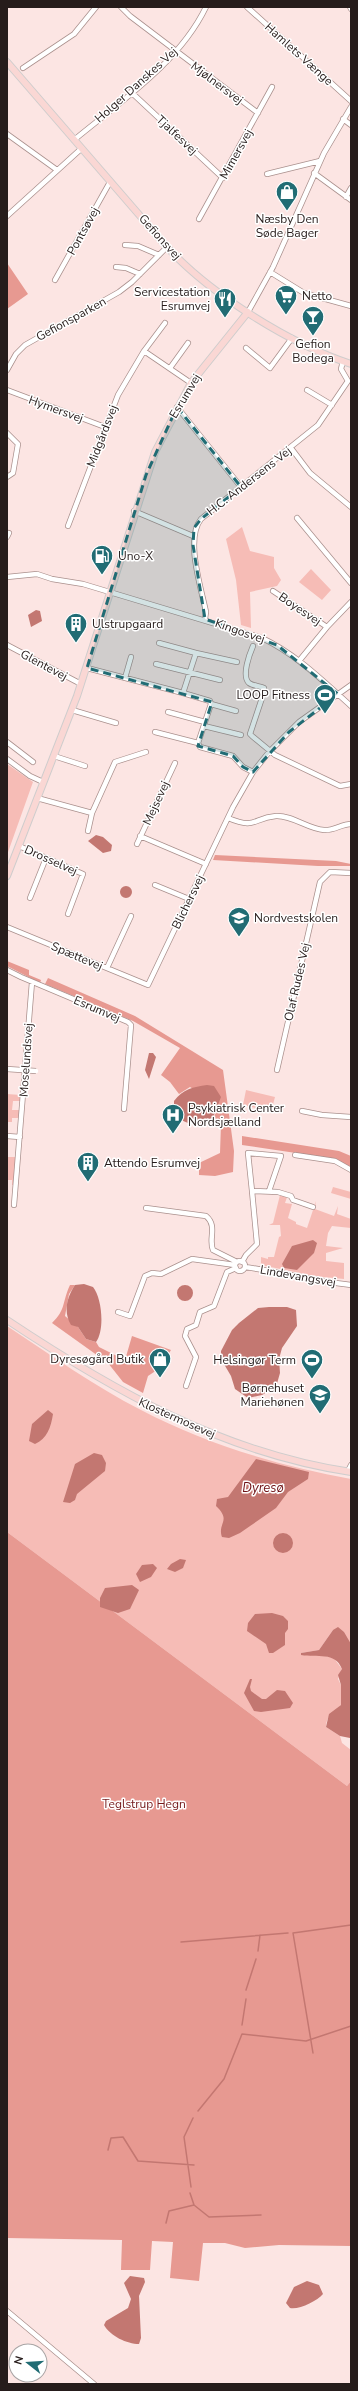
<svg xmlns="http://www.w3.org/2000/svg" width="358" height="2391" font-family="'Nunito Sans',sans-serif">
<rect width="100%" height="100%" fill="#fce5e3"/>
<path fill="#f6bcb6" d="M242,527L250,551L274,557V568L281,580L277,586L250,592L251,628L241,625L236,580L226,539Z
M311,569L331,590L322,600L299,582Z
M7,764L33,782L7,855Z
M246,1090L275,1097L272,1108L266,1107L265,1110L243,1105Z
M7,1094L21,1095V1101H13L12,1110H20L19,1118H12V1122H7Z
M7,1157H17L15,1185H12V1180H7Z
M333,1187L351,1192V1199L331,1193Z
M280,1195L287,1197L285,1203L292,1204L288,1218L296,1222V1224L307,1228L316,1201L315,1209L334,1216L338,1206L337,1214L351,1219V1228L332,1226L328,1233L326,1246L343,1248L326,1253V1261L344,1263V1279L314,1276L261,1265V1257L268,1259V1257H274L279,1237L281,1236L280,1225H269L273,1223Z
M7,1326C51,1355 94,1386 141,1410C206,1444 279,1466 351,1479V1644L333,1630L319,1650L301,1653L333,1657L342,1669L338,1679L341,1685V1705C334,1713 326,1715 326,1727L340,1736L342,1743L351,1750V1781L347,1786L7,1532Z"/>
<path fill="#e79991" d="M7,263L28,294L7,309Z
M215,855L336,861L351,864V866H318L213,860Z
M7,961L29,970V975L41,980L40,983L7,966Z
M48,978L135,1016L223,1070L234,1151L233,1172L215,1176L199,1175V1163L220,1153L221,1124L214,1117L219,1105L190,1087L179,1094L170,1082L161,1075L180,1048L133,1021L45,984Z
M242,1136L339,1151L351,1156V1169L336,1159L242,1145Z
M70,1285H75L69,1294L65,1316L78,1327L86,1339L96,1342L99,1347L125,1360L132,1336L171,1350L160,1368L148,1376L143,1393L123,1382L108,1363L52,1323C66,1310 62,1302 70,1285Z
M7,1532L347,1786L351,1781V2246L279,2245L245,2248L225,2243H203L199,2281L170,2278L173,2242L152,2241L150,2270H121L122,2240L7,2238Z"/>
<path fill="#c37771" d="M36,610L40,611L42,621L31,627L28,615Z
M96,835L103,837L112,845L111,851L103,853L88,841Z
M120 892a6 6 0 1 1 12 0a6 6 0 1 1-12 0Z
M149,1053H153L156,1057L149,1079L145,1070Z
M207,1085L214,1086L221,1097L211,1123H188L174,1117V1101C183,1089 193,1087 207,1085Z
M313,1240L317,1243L314,1253L297,1270L284,1268L282,1264L292,1246Z
M84,1284L93,1287C102,1298 105,1330 96,1342L86,1339L78,1327L71,1325C63,1312 67,1297 75,1285Z
M177 1293a8 8 0 1 1 16 0a8 8 0 1 1-16 0Z
M269,1307H287L296,1310L297,1326L282,1348L279,1359L280,1373L276,1387L262,1395L248,1398L235,1389L231,1376L221,1359V1351L232,1330L239,1323L258,1308Z
M48,1410L53,1414C51,1427 47,1439 35,1444L29,1441L32,1424Z
M94,1453L102,1455L106,1463L105,1471L77,1494L75,1500L70,1503L63,1502L75,1464Z
M256,1459L309,1472L308,1479L288,1492L276,1508L240,1533L229,1538L222,1537C217,1523 232,1521 216,1506L217,1499L228,1497Z
M273 1543a10 10 0 1 1 20 0a10 10 0 1 1-20 0Z
M180,1559L186,1560L183,1568L175,1572L167,1569L171,1564Z
M153,1564L157,1568L151,1577L140,1582L136,1574L142,1565Z
M132,1585L139,1590L130,1609L118,1613L100,1607V1598L105,1588Z
M272,1613L283,1616L288,1621V1629L285,1633V1645L273,1653H269L266,1644L247,1631L248,1623L255,1614Z
M338,1627L344,1632L351,1644L350,1738L340,1736L326,1727L329,1714L341,1705V1685L338,1675L342,1669C335,1651 317,1658 301,1655V1653L319,1650L333,1630Z
M250,1679H252L250,1687L251,1691L262,1699H266L277,1690L285,1691L293,1703L290,1708L261,1712L254,1711L244,1693Z
M130,2276L144,2278L145,2282L139,2296L141,2338L139,2344C127,2344 110,2336 104,2325L106,2321L128,2308L131,2299L124,2283Z
M307,2281L319,2285L323,2294C317,2301 299,2310 290,2308L286,2303L294,2287Z"/>
<g fill="none" stroke-linecap="round" stroke-linejoin="round">
<path stroke="#c37771" stroke-width="1.5" d="M181,1942L288,1933
M258,1951L260,1935
M246,1990L256,1959
M242,2025L246,1999
M313,2053L293,1933L351,1925
M198,2111L224,2079L242,2034L306,2041L351,2026
M108,2150L111,2138L123,2137L138,2161L194,2165
M191,2187L184,2137L193,2118
M190,2193L194,2205L209,2217L261,2215
M166,2223L169,2211L194,2205"/>
<g stroke="#aa908d" stroke-width="6">
<path id="minor" d="M121,7L130,16L258,113
M247,7L351,101
M350,7L351,9
M23,68L74,34L96,7
M131,92L223,178
M343,119L351,125
M7,134L57,170
M74,140C121,101 179,63 206,7
M314,173L351,200
M267,174L320,161
M346,197L351,188
M7,216L82,148
M199,219L272,87
M125,245L138,246L159,255
M116,267L126,268L140,274
M270,272L304,293L351,306
M55,280L110,182
M248,312L273,267L324,153L351,107
M246,348L270,368L292,338
M144,351L191,383
M170,368L188,343
M7,370L16,354L25,345L119,292L132,282L167,247
M7,390L105,427
M307,390L332,405
M177,407L241,487
M7,433L18,444L13,473L7,477
M291,448L310,473L351,507
M134,511L193,536
M297,518L351,583
M68,526L118,395L144,351L165,323
M7,537L9,533
M7,577L37,574L52,579L83,584L262,638C296,654 323,681 351,706
M273,591L327,627
M205,619L206,612C201,587 185,539 201,519L318,425L348,381L341,369L343,361
M159,643L196,653
M7,645L81,684
M253,646C250,653 241,676 249,683C253,686 260,686 264,688V692L250,734L252,736L275,755L340,786L351,784
M299,661L327,627L351,602
M237,662L196,653L183,693L210,701L211,704L198,743L200,747L233,756L243,767L253,772
M156,664L220,680
M87,668L183,693
M125,678L131,657
M211,704L236,711
M72,710L116,723
M168,712L205,722
M204,726L241,735
M155,732L198,743
M7,742L33,762
M54,756L85,766
M7,759L30,776L43,782
M37,798L92,813
M228,818C257,830 252,818 276,816C292,815 308,829 324,830C333,831 342,824 351,824
M88,831L92,813L115,762L146,752
M140,836L206,864
M137,844L175,763
M19,846L83,874L68,914
M155,885L189,899
M30,898L46,858
M7,927L148,985L233,807L253,772L269,752L299,722L351,685
M107,968L131,916
M7,970L21,977L128,1022L131,1025L124,1109
M277,1070L320,882L330,872L351,873
M302,1111L322,1115L351,1117
M7,1136L20,1137
M295,1155L335,1161L351,1170
M252,1191L248,1153L281,1156L269,1191
M14,1205L32,982
M146,1208L206,1216C218,1226 208,1239 213,1250L237,1262
M235 1266a5 5 0 1 1 10 0a5 5 0 1 1-10 0Z
M242,1262L246,1255L257,1244L252,1191L278,1192L291,1196L293,1200L313,1207
M245,1267C280,1272 315,1281 351,1285
M118,1312L130,1316L145,1276L152,1273L161,1274L192,1259L235,1265
M186,1386L196,1357L185,1336L187,1329L196,1325L200,1312L214,1306L227,1272L236,1268
M348,1471L351,1465
M7,2311L94,2384"/>
</g>
<g stroke="#cfcdcd" stroke-width="8">
<path id="major" d="M7,62L167,247C210,294 290,344 351,364
M7,876L77,696L155,452L191,383L248,312
M7,1320C112,1390 223,1453 351,1472"/>
</g>
<use href="#minor" stroke="#fff" stroke-width="4.5"/>
<use href="#major" stroke="#fad7d4" stroke-width="6"/>
<g stroke="#aa908d" stroke-width="6" stroke-linecap="butt">
<path id="minor-bridge" d="M7,1069L36,1071"/>
</g>
<use href="#minor-bridge" stroke="#fff" stroke-width="4.5"/>
</g>
<path fill="#216c74" fill-opacity="0.2" stroke="#216c74" stroke-width="3" stroke-dasharray="8 5" stroke-linejoin="round" d="M177,407L241,487L201,519L194,528L193,545L205,619L277,645L338,694L289,732L253,772L243,767L233,756L198,746L212,702L87,668L146,475Z"/>
<defs>
<g id="shop-pin" transform="scale(1.15)"><path d="M0 17L-7.5 6A9.5 9.5 0 1 1 7.5 6Z" fill="#216c74" stroke="#fff"/><path d="M-5-2.5h2.3a2.7 3.5 0 0 1 5.4 0H5L5.5 6h-11ZM-1.5-2.5h3a1.5 2.3 0 0 0-3 0Z" fill="#fff"/></g>
<g id="supermarket-pin" transform="scale(1.15)"><path d="M0 17L-7.5 6A9.5 9.5 0 1 1 7.5 6Z" fill="#216c74" stroke="#fff"/><path d="M-6-5.5h2.5l.6 2H6L4.5 2H-2.5L-4.4-4H-6ZM-1.5 3.2a1.3 1.3 0 1 0 .1 0ZM3 3.2a1.3 1.3 0 1 0 .1 0Z" fill="#fff"/></g>
<g id="restaurant-pin" transform="scale(1.15)"><path d="M0 17L-7.5 6A9.5 9.5 0 1 1 7.5 6Z" fill="#216c74" stroke="#fff"/><path d="M-5-6h1v4h1v-4h1v4h1v-4h1v5L-1.5 .5V6h-2V.5L-5-1ZM5-6V6H3V1.5H1.5Q1.5-4 5-6Z" fill="#fff"/></g>
<g id="bar-pin" transform="scale(1.15)"><path d="M0 17L-7.5 6A9.5 9.5 0 1 1 7.5 6Z" fill="#216c74" stroke="#fff"/><path d="M-6-5H6L.8 .8V4.5H3.5V6h-7V4.5H-.8V.8Z" fill="#fff"/></g>
<g id="fuel-pin" transform="scale(1.15)"><path d="M0 17L-7.5 6A9.5 9.5 0 1 1 7.5 6Z" fill="#216c74" stroke="#fff"/><path d="M-5.5-6h7V0h2V4h1.3V-2.5L3-4.5l.8-.8L6-3V5H2.5V1h-1V6h-7ZM-4.2-4.7v3.2H.2V-4.7Z" fill="#fff"/></g>
<g id="building-pin" transform="scale(1.15)"><path d="M0 17L-7.5 6A9.5 9.5 0 1 1 7.5 6Z" fill="#216c74" stroke="#fff"/><path d="M-4-6H4V6H1V3H-1V6H-4ZM-2.5-4.3h1.7v1.8h-1.7ZM.8-4.3h1.7v1.8H.8ZM-2.5-1h1.7V.8h-1.7ZM.8-1h1.7V.8H.8Z" fill="#fff"/></g>
<g id="stadium-pin" transform="scale(1.15)"><path d="M0 17L-7.5 6A9.5 9.5 0 1 1 7.5 6Z" fill="#216c74" stroke="#fff"/><path d="M0-5a6.5 5 0 1 0 0 10a6.5 5 0 1 0 0-10ZM-3.5-1.8h7v3.6h-7Z" fill="#fff"/></g>
<g id="school-pin" transform="scale(1.15)"><path d="M0 17L-7.5 6A9.5 9.5 0 1 1 7.5 6Z" fill="#216c74" stroke="#fff"/><path d="M0-5L7-2L0 1L-7-2ZM-4 1L0 2.5L4 1V4Q0 6-4 4Z" fill="#fff"/></g>
<g id="hospital-pin" transform="scale(1.15)"><path d="M0 17L-7.5 6A9.5 9.5 0 1 1 7.5 6Z" fill="#216c74" stroke="#fff"/><path d="M-5-5h3v3.5h4V-5h3V5h-3V1.5h-4V5h-3Z" fill="#fff"/></g>
</defs>
<g fill-rule="evenodd">
<use href="#shop-pin" x="287" y="192"/>
<use href="#supermarket-pin" x="286" y="296"/>
<use href="#restaurant-pin" x="225" y="299"/>
<use href="#bar-pin" x="313" y="317"/>
<use href="#fuel-pin" x="102" y="556"/>
<use href="#building-pin" x="76" y="624"/>
<use href="#stadium-pin" x="325" y="695"/>
<use href="#school-pin" x="239" y="918"/>
<use href="#hospital-pin" x="173" y="1115"/>
<use href="#building-pin" x="88" y="1163"/>
<use href="#shop-pin" x="160" y="1359"/>
<use href="#stadium-pin" x="312" y="1360"/>
<use href="#school-pin" x="320" y="1395"/>
</g>
<g text-anchor="middle" dominant-baseline="central" stroke-width="3" stroke-linejoin="round" paint-order="stroke">
<g font-size="12" fill="#261c1b" stroke="#fff">
<text transform="translate(299 54) rotate(42)">Hamlets Vænge</text>
<text transform="translate(217 83) rotate(37)">Mjølnersvej</text>
<text transform="translate(136 85) rotate(-42)">Holger Danskes Vej</text>
<text transform="translate(177 135) rotate(43)">Tjalfesvej</text>
<text transform="translate(236 154) rotate(-61)">Mimersvej</text>
<text transform="translate(83 231) rotate(-61)">Pontsøvej</text>
<text transform="translate(160 237) rotate(48)">Gefionsvej</text>
<text transform="translate(71 319) rotate(-29)">Gefionsparken</text>
<text transform="translate(185 396) rotate(-59)">Esrumvej</text>
<text transform="translate(56 409) rotate(20)">Hymersvej</text>
<text transform="translate(102 436) rotate(-69)">Midgårdsvej</text>
<text transform="translate(249 481) rotate(-38)">H.C. Andersens Vej</text>
<text transform="translate(300 609) rotate(34)">Boyesvej</text>
<text transform="translate(240 631) rotate(19)">Kingosvej</text>
<text transform="translate(44 665) rotate(28)">Glentevej</text>
<text transform="translate(156 803) rotate(-65)">Mejsevej</text>
<text transform="translate(51 860) rotate(24)">Drosselvej</text>
<text transform="translate(188 902) rotate(-64)">Blichersvej</text>
<text transform="translate(77 956) rotate(23)">Spættevej</text>
<text transform="translate(297 982) rotate(-77)">Olaf Rudes Vej</text>
<text transform="translate(97 1009) rotate(23)">Esrumvej</text>
<text transform="translate(26 1060) rotate(-86)">Moselundsvej</text>
<text transform="translate(298 1276) rotate(10)">Lindevangsvej</text>
<text transform="translate(177 1418) rotate(24)">Klostermosevej</text>
</g>
<g font-size="12" fill="#261c1b" stroke="#fff" text-anchor="start">
<text x="287" y="219" text-anchor="middle">Næsby Den<tspan x="287" dy="14">Søde Bager</tspan></text>
<text x="210" y="292" text-anchor="end">Servicestation<tspan x="210" dy="14">Esrumvej</tspan></text>
<text x="302" y="296">Netto</text>
<text x="313" y="344" text-anchor="middle">Gefion<tspan x="313" dy="14">Bodega</tspan></text>
<text x="118" y="556">Uno-X</text>
<text x="92" y="624">Ulstrupgaard</text>
<text x="310" y="695" text-anchor="end">LOOP Fitness</text>
<text x="254" y="918">Nordvestskolen</text>
<text x="188" y="1108">Psykiatrisk Center<tspan x="188" dy="14">Nordsjælland</tspan></text>
<text x="104" y="1163">Attendo Esrumvej</text>
<text x="144" y="1359" text-anchor="end">Dyresøgård Butik</text>
<text x="296" y="1360" text-anchor="end">Helsingør Term</text>
<text x="304" y="1388" text-anchor="end">Børnehuset<tspan x="304" dy="14">Mariehønen</tspan></text>
</g>
<g font-size="12" fill="#75191a" stroke="#fff">
<text x="144" y="1804">Teglstrup Hegn</text>
</g>
<g font-size="13" font-style="italic" fill="#6e1114" stroke="#fff">
<text x="263" y="1488">Dyresø</text>
</g>
</g>
<rect width="358" height="2391" fill="none" stroke="#261c1b" stroke-width="16"/>
<g transform="translate(28 2363) rotate(287)"><circle r="19" fill="#ffffff" stroke="#a8a4a4"/>
<path d="M0-3L7 15L0 10L-7 15Z" fill="#216c74"/>
<text y="-6" font-size="11" font-weight="bold" text-anchor="middle" fill="#261c1b">N</text>
</g>
</svg>
